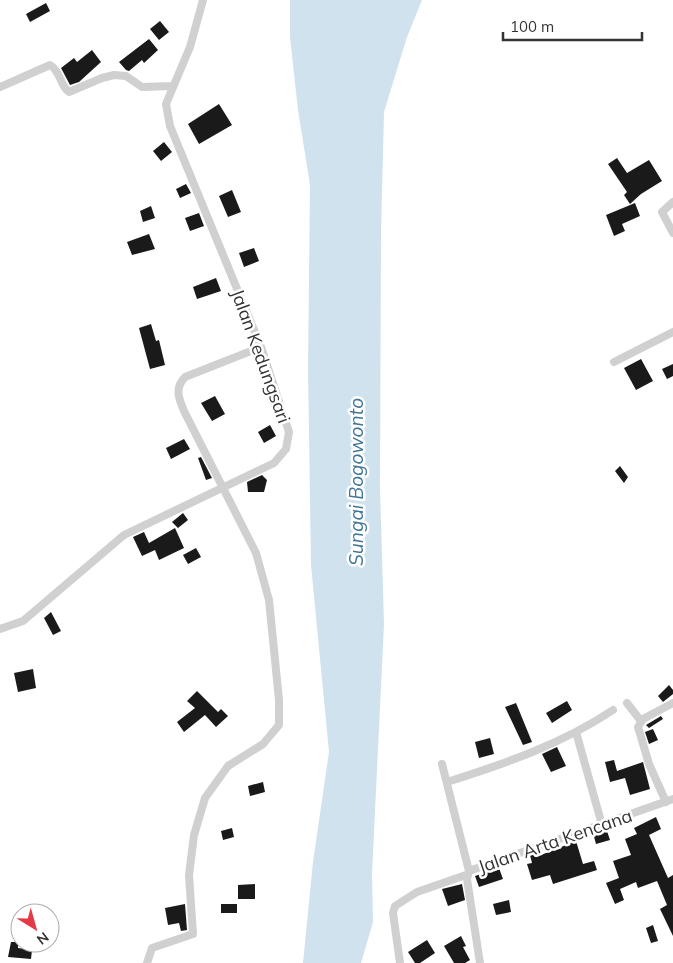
<svg xmlns="http://www.w3.org/2000/svg" width="673" height="963" font-family="Mulish,sans-serif">
<rect width="100%" height="100%" fill="#fff"/>
<path fill="#cfe2ee" d="M290,0H422L407,37L384,112L381,231L380,488L384,624L372,874L373,922L361,963H303L313,862L329,752L311,565L308,369L310,185L298,110L290,37Z"/>
<path fill="#1a1a1a" d="M46,3L50,11L30,22L26,14Z
M160,21L169,32L159,40L150,29Z
M149,39L158,50L144,63L142,60L129,71L126,70L119,62Z
M92,50L101,62L79,82L70,85L61,68L74,58L77,62Z
M219,104L232,125L199,144L188,124Z
M164,142L172,152L161,161L153,151Z
M617,158L627,173L649,160L662,181L641,194L630,204L624,195L627,192L608,164Z
M186,184L191,193L180,198L176,189Z
M232,190L241,212L228,217L219,196Z
M635,203L640,216L622,224L625,231L614,236L606,215Z
M151,206L155,218L143,222L140,211Z
M199,213L204,226L190,231L185,218Z
M149,234L155,249L132,255L127,242Z
M254,248L259,261L244,267L239,253Z
M216,278L221,291L197,299L193,287Z
M151,324L156,341L159,340L165,365L150,369L139,328Z
M641,359L653,381L636,390L624,368Z
M673,364V376L667,379L662,369Z
M215,396L225,414L212,421L201,403Z
M270,425L276,436L264,443L258,432Z
M184,439L190,449L171,459L166,448Z
M201,457L212,478L206,480L198,458Z
M620,466L628,477L624,483L615,471Z
M262,475L267,480L264,492H248L247,482Z
M183,513L188,520L178,528L172,522Z
M175,528L184,548L159,560L155,550L142,556L133,537L144,532L149,543Z
M196,548L201,557L188,564L183,555Z
M51,612L61,631L53,635L44,618Z
M33,669L36,688L18,692L14,673Z
M669,685L673,690V694L663,702L658,696Z
M197,691L218,712L221,709L228,716L216,727L205,715L184,732L177,722L195,708L187,701Z
M567,701L572,710L552,723L546,713Z
M516,703L532,742L523,745L505,707Z
M661,716L663,719L649,728L646,725Z
M653,729L658,740L649,744L645,732Z
M490,738L494,754L479,758L475,742Z
M557,747L566,766L551,772L542,754Z
M614,760L617,771L643,762L650,789L630,795L625,778L610,782L605,762Z
M263,782L265,792L250,796L248,786Z
M656,817L661,829L649,835L668,878L673,875V936L660,909L667,905L657,881L638,888L636,882L620,889L624,900L615,904L606,883L619,878L613,861L631,855L625,839L637,834L634,828Z
M232,828L234,837L223,840L221,831Z
M606,828L610,840L596,844L593,833Z
M576,841L583,864L594,861L597,870L553,884L550,875L532,880L527,864L532,863L530,855L540,852L541,855Z
M499,868L503,879L479,887L475,876Z
M255,884V899H238V885Z
M462,884L465,900L448,906L442,889Z
M509,900L511,912L496,915L493,904Z
M185,904L187,930L181,931L179,923L168,925L165,908Z
M221,904H237V913H221Z
M653,925L658,941L651,943L646,928Z
M461,936L466,946L463,947L470,960L465,963H454L444,946Z
M427,940L435,953L420,963H415L408,952Z
M11,942H18V948L32,950L31,959L8,957Z"/>
<g fill="none" stroke-linecap="round" stroke-linejoin="round">
<path stroke="#d0d0d0" stroke-width="8" d="M0,87L50,65C60,70 60,86 69,92L102,78L114,75L126,76L142,87L172,86
M673,202L662,212L673,233
M614,362L673,332
M0,629L23,621L124,535L274,463L286,449L289,432L261,347L170,126L166,104L190,47L203,0
M627,703L641,721
M576,732L602,825
M442,764L469,871
M447,782C504,764 562,744 613,710
M666,802L649,764L638,727L643,719L673,703
M147,963L152,948L193,934L189,875L194,835L205,798L228,766L263,744L279,725V700L269,600L256,553L184,411C179,398 174,389 185,377L261,347
M400,963L393,913L395,906L417,892L466,875
M480,963L467,879L469,871L673,799"/>
</g>
<g text-anchor="middle" dominant-baseline="central" stroke-width="5" stroke-linejoin="round" paint-order="stroke">
<g font-size="18" fill="#333" stroke="#fff">
<text transform="translate(261 356) rotate(70)">Jalan Kedungsari</text>
<text transform="translate(555 841) rotate(-19)">Jalan Arta Kencana</text>
</g>
<g font-size="19" font-style="italic" fill="#3f7597" stroke="#fff">
<text transform="translate(356 482) rotate(-90)">Sungai Bogowonto</text>
</g>
</g>
<g transform="translate(35 928) rotate(143)"><circle r="24" fill="#ffffff" stroke="#adadad"/>
<path d="M0-4L9 19L0 12L-9 19Z" fill="#e63946"/>
<text y="-8" font-size="14" font-weight="bold" text-anchor="middle" fill="#333333">N</text>
</g>
<path d="M503 32v8h139v-8" fill="none" stroke="#333333" stroke-width="2.5"/>
<text x="510" y="32" font-size="15" fill="#333333" stroke="#ffffff" stroke-width="4" paint-order="stroke">100 m</text>
</svg>
